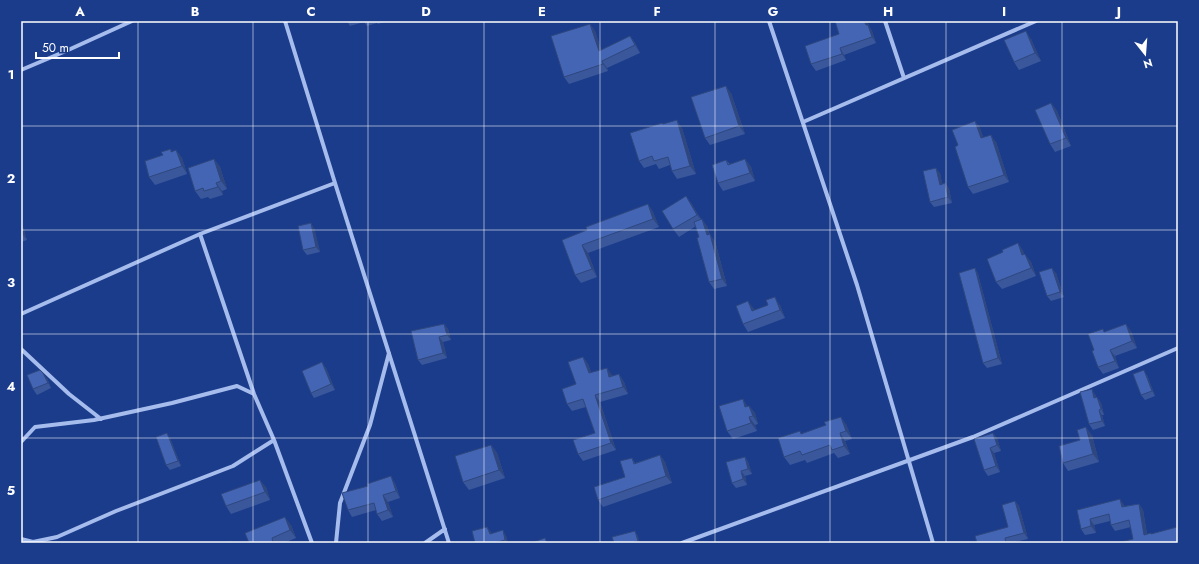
<svg xmlns="http://www.w3.org/2000/svg" width="1199" height="564" font-family="Jost,sans-serif">
<rect width="100%" height="100%" fill="#1a3c8b"/>
<g fill="none" stroke-linecap="round" stroke-linejoin="round">
<path stroke="#a5bced" stroke-width="4" d="M285,21L335,183L449,543
M769,21L857,285L933,543
M885,21L904,78
M21,70L66,51L132,21
M803,122L1036,21
M200,234L254,394L274,440L312,543
M21,314L200,234L335,183
M21,349L69,394L101,419
M21,442L35,427L94,420L172,403L237,386L254,394
M21,539L33,542L57,537L116,511L233,466L274,440
M336,543L340,503L370,425L389,353
M425,543L445,529
M682,543L973,437L1178,348"/>
</g>
<path fill="#3a579b" d="M347,21H388L378,24L377,23L367,26L364,22L350,26Z
M835,21H867L869,26L872,31L876,43L844,55L846,60L816,71L811,64L839,34Z
M590,24L595,31L601,50L630,36L635,43L640,53L607,68L608,71L569,84L564,77Z
M1031,39L1041,61L1019,70L1014,62Z
M731,93L745,134L710,145L705,138Z
M1051,103L1057,111L1071,146L1055,152L1050,144Z
M975,121L980,128L983,137L996,142L1009,182L973,194L968,187L958,145Z
M663,124L682,128L696,174L677,179L672,171L670,165L659,169L656,164L644,168L639,161Z
M176,150L182,158L187,174L155,185L149,177L163,155Z
M214,159L220,167L227,189L222,191L223,195L210,199L208,197L201,199L195,191Z
M745,159L751,167L755,181L723,191L718,183L726,160L730,164Z
M940,173L942,184L945,183L949,189L952,203L934,207L930,202Z
M686,196L701,219L707,226L710,235L715,241L727,286L714,289L709,282L699,237L696,226L679,237L673,229Z
M648,204L653,212L659,227L588,253L597,277L581,283L575,275L562,240L587,230Z
M21,224L23,227L27,240L21,242Z
M314,228L320,252L307,255L303,250Z
M1018,243L1023,251L1024,254L1031,262L1036,276L1002,289L996,282L1003,252Z
M975,268L978,274L1002,364L987,368L983,363Z
M1056,273L1064,297L1051,301L1047,296Z
M780,305L785,318L748,332L743,324L754,309V310Z
M444,324L448,329L451,340L443,342L447,358L422,365L418,360Z
M1131,331L1137,348L1115,356L1119,368L1103,374L1098,367L1094,350L1105,332Z
M583,357L588,364L591,372L612,375V376L619,374L624,382L628,394L600,402L616,450L583,461L578,454L595,433L586,407L572,411L567,404L576,384Z
M326,368L335,390L314,398L311,393Z
M1147,375L1155,396L1145,400L1141,395Z
M47,378L51,388L37,395L33,389Z
M1095,394L1096,397H1097L1101,403L1104,415H1102L1105,426L1093,430L1089,424Z
M748,406H749L755,413L758,424L755,425L757,431L733,439L727,431Z
M846,424L852,439L845,441L850,454L838,458L834,453L807,463L805,460L790,465L784,457L802,433Z
M993,433L997,438L1001,451L994,453L1000,472L988,476L984,470Z
M1092,435L1099,462L1068,471L1063,463L1080,440Z
M170,438L181,466L170,470L166,465Z
M491,445L497,453L505,478L469,490L463,482Z
M660,455L665,462L672,483L603,507L598,500L625,477L632,458L635,463Z
M745,457L748,462L752,474L745,476L747,485L736,488L732,483Z
M395,483L400,498L388,502L393,517L382,521L377,514L376,510L352,517L348,510Z
M266,487L270,500L231,514L226,506Z
M1015,501L1019,506L1028,539L1011,543H977L1008,527Z
M1139,504L1143,510L1147,534L1151,533L1152,534L1133,539L1131,527L1115,531L1111,525L1110,521L1094,525L1096,533L1085,535L1081,529L1077,510L1125,506Z
M291,525L296,538L284,543H249Z
M487,527L492,534L506,536L508,543H475Z"/>
<path fill="#2f477e" d="M864,21H867L869,26L872,31L876,43L872,37Z
M590,24L595,31L604,58L599,51Z
M1026,31L1031,39L1041,61L1035,53Z
M630,36L635,43L640,53L635,45Z
M840,48L844,55L846,60L842,54Z
M602,61L607,68L608,71L603,64Z
M726,86L731,93L745,134L739,126Z
M1051,103L1057,111L1071,146L1066,138Z
M677,120L682,128L696,174L690,166Z
M975,121L980,128L986,145L981,138Z
M991,135L996,142L1009,182L1004,175Z
M176,150L182,158L187,174L182,166Z
M214,159L220,167L227,189L221,181Z
M745,159L751,167L755,181L750,173Z
M936,168L940,173L944,190L940,185Z
M216,183L222,191L223,195L218,187Z
M945,183L949,189L952,203L948,197Z
M686,196L692,204L702,222L697,215Z
M648,204L653,212L659,227L653,219Z
M702,219L707,226L710,235L715,241L727,286L722,279Z
M311,223L314,228L320,252L316,247Z
M21,224L23,227L27,240L23,235L21,227Z
M1018,243L1023,251L1028,263L1022,255Z
M582,245L588,253L597,277L592,269Z
M1025,254L1031,262L1036,276L1031,268Z
M975,268L978,274L1002,364L998,358Z
M1052,268L1056,273L1064,297L1060,292Z
M775,297L780,305L785,318L780,310Z
M748,301L754,309L757,319L752,311Z
M444,324L448,329L451,340L447,335Z
M1126,324L1131,331L1137,348L1132,341Z
M439,337L443,342L447,358L443,353Z
M1110,350L1115,356L1119,368L1115,361Z
M583,357L588,364L594,380L589,373Z
M322,362L326,368L335,390L331,384Z
M607,368L612,375L614,384L609,377Z
M1144,370L1147,375L1155,396L1152,391Z
M43,373L47,378L51,388L48,383Z
M619,374L624,382L628,394L623,387Z
M1092,389L1095,394L1098,403L1094,398Z
M595,395L600,402L616,450L611,443Z
M1097,397L1101,403L1104,415L1101,409Z
M743,399L748,407H745Z
M749,406L755,413L758,424L753,416Z
M1099,410L1102,415L1105,426L1102,421Z
M749,417L755,425L757,431L751,423Z
M841,417L846,424L852,439L846,431Z
M1086,427L1092,435L1099,462L1093,454Z
M167,433L170,438L181,466L178,461Z
M840,433L845,441L850,454L844,446Z
M993,433L997,438L1001,451L997,445Z
M491,445L497,453L505,478L499,470Z
M990,448L994,453L1000,472L996,466Z
M660,455L665,462L672,483L666,476Z
M745,457L748,462L752,474L748,469Z
M741,471L745,476L747,485L743,479Z
M391,476L395,483L400,498L396,491Z
M260,480L266,487L270,500L265,492Z
M383,495L388,502L393,517L388,510Z
M1120,499L1125,506L1126,513L1122,507Z
M1015,501L1019,506L1028,539L1024,533Z
M1139,504L1143,510L1148,541L1144,535Z
M285,517L291,525L296,538L290,530Z
M1090,519L1094,525L1096,533L1091,526Z
M487,527L491,532L493,540L490,534Z
M503,530L506,536L508,543L505,540Z
M635,531L638,536L640,543H639L638,541Z"/>
<path fill="#4365b4" stroke="#2f477e" d="M835,21H864L866,25H868L872,37L840,48L842,54L811,64L805,46L839,34Z
M590,24L599,51L630,36L635,45L602,61L603,64L564,77L551,36Z
M1026,31L1035,53L1014,62L1004,40Z
M726,86L739,126L705,138L691,97Z
M1051,103L1066,138L1050,144L1035,110Z
M677,120L690,166L672,171L668,157L654,161L652,156L639,161L630,133L662,123L663,124Z
M975,121L981,138L991,135L1004,175L968,187L955,147L958,145L952,130Z
M171,149V152L176,150L182,166L149,177L145,161L163,155L161,152Z
M214,159L221,181L216,183L218,187L204,191L203,188L195,191L188,168Z
M745,159L750,173L718,183L712,165L726,160L728,165Z
M936,168L940,185L945,183L948,197L930,202L923,171Z
M686,196L697,215L673,229L662,211Z
M648,204L653,219L582,245L592,269L575,275L562,240L587,230L586,227Z
M702,219L707,235L710,234L722,279L709,282L697,238L699,237L694,222Z
M311,223L316,247L303,250L298,226Z
M21,227L23,235L21,236Z
M1018,243L1022,255L1025,254L1031,268L996,282L987,259L1003,252L1002,250Z
M975,268L998,358L983,363L959,273Z
M1052,268L1060,292L1047,296L1039,272Z
M775,297L780,310L743,324L736,306L748,301L752,311L768,305L766,300Z
M444,324L447,335L439,337L443,353L418,360L411,331Z
M1126,324L1132,341L1110,350L1115,361L1098,367L1092,351L1094,350L1088,334L1103,329L1104,332Z
M583,357L589,373L607,368L609,377L619,374L623,387L595,395L611,443L578,454L573,440L595,433L583,399L567,404L562,389L576,384L568,362Z
M322,362L331,384L311,393L302,371Z
M40,370L43,373L48,383L33,389L27,375Z
M1144,370L1152,391L1141,395L1133,374Z
M1092,389L1094,398L1097,397L1101,409L1099,410L1102,421L1089,424L1080,392Z
M743,399L745,407L749,406L753,416L749,417L751,423L727,431L719,406Z
M841,417L846,431L840,433L844,446L832,450L830,445L802,455L800,451L784,457L778,438L800,431L801,434L826,425L824,422Z
M1086,427L1093,454L1063,463L1059,446L1080,440L1077,430Z
M167,433L178,461L166,465L156,437Z
M993,433L997,445L990,448L996,466L984,470L974,439Z
M491,445L499,470L463,482L455,456Z
M660,455L666,476L598,500L594,487L625,477L620,461L632,458L634,464Z
M745,457L748,469L741,471L743,479L732,483L726,462Z
M391,476L396,491L383,495L388,510L377,514L374,503L348,510L342,493L368,486L367,484Z
M260,480L265,492L226,506L221,494Z
M1120,499L1122,507L1139,504L1144,535L1151,533V534L1177,527L1178,530V543H1117L1133,539L1129,520L1111,525L1109,514L1090,519L1091,526L1081,529L1077,510Z
M1015,501L1024,533L1005,538L1006,543H977L975,536L1008,527L1002,505Z
M285,517L290,530L272,538L273,543H249L245,533Z
M487,527L490,534L503,530L505,540L494,543H475L472,531Z
M635,531L638,541L631,543H614L612,537Z
M545,538L547,543H531Z
M231,541L232,543H225Z"/>
<path fill="none" stroke="#fff" stroke-width="1" stroke-opacity="0.55" d="M138,21V543M253,21V543M368,21V543M484,21V543M600,21V543M715,21V543M830,21V543M946,21V543M1062,21V543M21,126H1178M21,230H1178M21,334H1178M21,438H1178"/>
<rect width="1199" height="564" fill="none" stroke="#1a3c8b" stroke-width="44"/>
<g transform="translate(1145 54) rotate(163)" stroke="#1a3c8b" stroke-width="3" paint-order="stroke">
<path d="M0-3L7 15L0 10L-7 15Z" fill="#ffffff"/>
<text y="-6" font-size="11" font-weight="bold" text-anchor="middle" fill="#ffffff">N</text>
</g>
<path d="M36 52v6h83v-6" fill="none" stroke="#ffffff" stroke-width="2"/>
<text x="42" y="52" font-size="12" fill="#ffffff" stroke="#1a3c8b" stroke-width="3" paint-order="stroke">50 m</text>
<rect x="22" y="22" width="1155" height="520" fill="none" stroke="#fff" stroke-width="1.5"/>
<g font-size="13" text-anchor="middle" font-weight="bold" fill="#fff">
<text x="80" y="16">A</text>
<text x="195" y="16">B</text>
<text x="311" y="16">C</text>
<text x="426" y="16">D</text>
<text x="542" y="16">E</text>
<text x="657" y="16">F</text>
<text x="773" y="16">G</text>
<text x="888" y="16">H</text>
<text x="1004" y="16">I</text>
<text x="1119" y="16">J</text>
<text x="11" y="79">1</text>
<text x="11" y="183">2</text>
<text x="11" y="287">3</text>
<text x="11" y="391">4</text>
<text x="11" y="495">5</text>
</g>
</svg>
